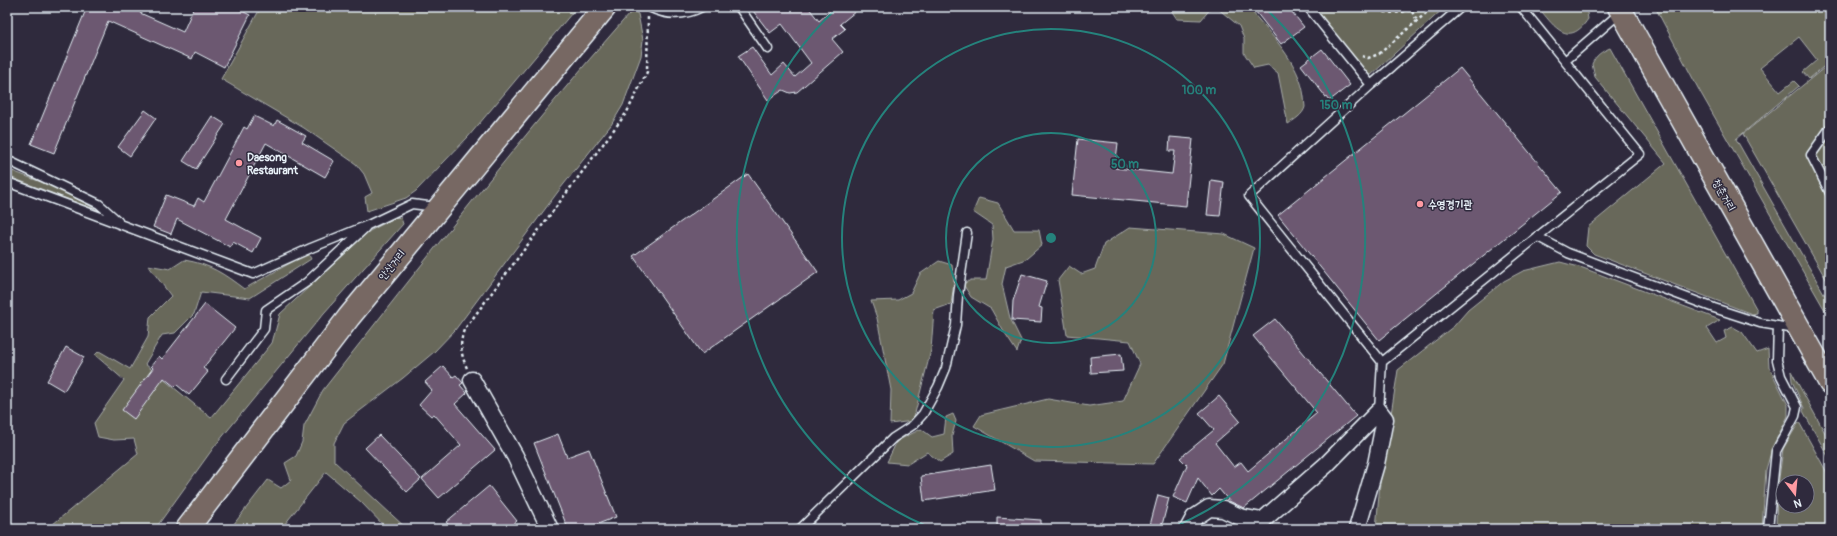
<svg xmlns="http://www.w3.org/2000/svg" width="1837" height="536" font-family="Pangolin,'Poor Story',sans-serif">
<rect width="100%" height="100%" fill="#2f2a3d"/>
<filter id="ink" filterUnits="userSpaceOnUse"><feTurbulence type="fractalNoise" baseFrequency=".025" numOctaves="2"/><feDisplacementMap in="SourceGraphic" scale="8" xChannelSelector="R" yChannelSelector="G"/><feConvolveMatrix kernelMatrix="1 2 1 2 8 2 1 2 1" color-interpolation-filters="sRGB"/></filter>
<g filter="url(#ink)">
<path fill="#68685a" stroke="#a8aca9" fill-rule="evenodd" d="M261,7H577L468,137L416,191L406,198L367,211L365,197L372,193L364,174L356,164L304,128L221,79Z
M1169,7H1212L1201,20L1177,19Z
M1216,7H1248C1269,33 1300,62 1304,97C1304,100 1305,104 1305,107C1303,115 1294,120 1288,124L1278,73L1268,65L1254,68L1244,53V39L1239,26Z
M1314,7H1445L1369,77Z
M1538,7H1586L1588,19C1568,49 1553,25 1538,7Z
M1655,7H1830V61L1809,79L1803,72L1817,60L1799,37L1760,68L1780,92L1794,81L1799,86L1736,139L1830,304V319L1698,88Z
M635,12L638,14L643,40L641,56L623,105L611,125L560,189L455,330L434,352L403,378L344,423L334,443V461L407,529H387L361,502L326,472L281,529H230L268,480L281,488L291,480L285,463L296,456L302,442L304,426L323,390C423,263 522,135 629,14Z
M1610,48L1757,310V313L1752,314L1594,254L1586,246L1588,227L1666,163L1595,77L1592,64C1596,55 1601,52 1610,48Z
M1830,63V286L1743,134Z
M7,169L59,189L99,211L7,176Z
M979,198L998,203L1014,230H1039L1042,245L1026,259L1006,266L1002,284L1010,318L1021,340L1017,352L1005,334L991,309L971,297L963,284L971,280H986L993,239L992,225L973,212Z
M396,217L401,218L403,224L324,313L214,447L155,529H47L138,454L134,439L114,440L98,437L94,423L124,380L95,355L99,351L130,369L148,337L150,317L171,296L148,265L170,269L184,260C210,264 224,274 244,289L308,253L311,259L250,298L201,292L194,314L175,333L162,335L145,364L211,418L272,343L280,314L368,232Z
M1130,227L1224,234L1254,248L1223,364L1153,464L1034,461L974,426L981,415L1048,399L1089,406L1123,401L1140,364L1130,341L1067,335L1058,280L1069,266L1081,274L1095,269L1104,244Z
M939,261L952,265L954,283L951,304L934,310L931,350L913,421L890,424L891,390L877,318L871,301L898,300L911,293L920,274Z
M1560,262L1583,268L1720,320L1707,328L1717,343L1726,338L1724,331L1733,327L1742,332L1757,353L1768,349L1769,367L1788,405V416L1772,448L1766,470L1762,529H1376L1380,483L1398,370L1454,326L1468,310L1504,281L1523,271Z
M1791,371L1830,442V460L1803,411L1804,408L1792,381Z
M953,414L956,421L952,436L953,454L940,462L927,452L908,464L887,462L897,441L921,429L932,437L944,434L946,417Z
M1799,422L1830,478V529H1776L1777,493L1783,449ZM1783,482H1807V506H1783Z"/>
<path fill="#6c5971" stroke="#e8f1f8" d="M87,7H142L140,13L183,32L194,7H234L250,15L224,67L195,52L192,59L108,21L54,153L31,144Z
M750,7H808L819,21L835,7H861L840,24L845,29L832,39L843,52L797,92L790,93L783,90L768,100L738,56L752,47L772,75L784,64L795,77L811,63L782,24L770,33Z
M1252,7H1288L1304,27L1281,44Z
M1322,49L1350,85L1329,101L1301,65Z
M1460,68L1562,192L1379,340L1278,215Z
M145,110L156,118L130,156L118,147Z
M212,116L225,124L196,169L183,161Z
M254,116L274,126L277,120L306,136L302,142L334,161L325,177L266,143L226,219L261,238L253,253L233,242L230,247L177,219L171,234L153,227L166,195L194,206L198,198L204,202L244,127L247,129Z
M1170,137L1193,139L1186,206L1072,195L1078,139L1118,143L1115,168L1172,174L1175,151H1169Z
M748,174L818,272L702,354L633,256Z
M1211,180L1224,182L1220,216L1207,215Z
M1022,274L1047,281L1039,307L1042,308L1041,322L1012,320L1013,301Z
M205,304L235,328L203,368L208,372L189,395L177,385L175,387L164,378L134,419L122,410L153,368L151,366L159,356L162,359Z
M1275,319L1356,416L1244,508L1229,501L1219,489L1212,496L1198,478L1187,503L1173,497L1187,465L1180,458L1214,430L1199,413L1219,396L1240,421L1215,443L1234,467L1241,462L1248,471L1317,413L1253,336Z
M66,347L84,357L64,391L47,381Z
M1121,354L1123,371L1091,373L1090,357Z
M443,366L453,377L456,375L463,383L460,385L467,393L455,404L495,450L439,498L422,479L461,445L434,414L431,416L419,405L432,390L425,382Z
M558,434L567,457L589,449L616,517L585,529H568L534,443Z
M379,435L421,479L407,492L365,448Z
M991,465L995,490L924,501L921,476Z
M489,486L517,521L507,529H452L446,522Z
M1158,495L1169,498L1161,529H1149Z
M997,517L1041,520V529H997Z"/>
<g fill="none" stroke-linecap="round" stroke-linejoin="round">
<g stroke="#e8f1f8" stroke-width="11">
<path id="service" d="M649,7C667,16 685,16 702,7
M739,7L768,49
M1308,7L1371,85
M1461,7L1371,85L1249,196L1382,362L1640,154L1521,7
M1565,61L1621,12
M1830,128L1811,155L1830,193
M7,160L99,204L118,221
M7,182L253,274L311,248L368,225L412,204L436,207
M1538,237L1568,253L1714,308L1760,323L1795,329
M226,379L264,329L266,310L307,282L365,228
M1379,411L1382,362
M800,529L893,438L913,425L923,414L938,387L946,368L956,325L958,295L967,233
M1768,529L1776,451L1795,416L1797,407L1781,376L1777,360L1778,326"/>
</g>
<g stroke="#e8f1f8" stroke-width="19">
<path id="minor" d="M472,380L515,456L550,529
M1188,529L1194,518L1209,508L1223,509L1240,517L1262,521L1326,465L1379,411L1385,419L1376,464L1357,529"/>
</g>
<g stroke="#e8f1f8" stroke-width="25">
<path id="primary" d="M1619,7L1830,383
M187,529L349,317L605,7"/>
</g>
<path stroke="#e8f1f8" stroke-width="2.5" stroke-dasharray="3 3" stroke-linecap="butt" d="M1373,7C1385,15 1397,13 1411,10
M1414,7L1411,10L1417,20
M1362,56L1368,58L1379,54L1433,7
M467,368C461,355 459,344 464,330L627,112L647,72L648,17"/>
<use href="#service" stroke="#2f2a3d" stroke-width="8"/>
<use href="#minor" stroke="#2f2a3d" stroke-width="16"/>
<use href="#primary" stroke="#776864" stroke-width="22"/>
</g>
</g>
<g fill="none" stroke="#25827c" stroke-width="2">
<circle cx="1051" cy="238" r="105"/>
<circle cx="1051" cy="238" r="209"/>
<path d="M931 528A314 314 0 0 1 837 8M1265 8A314 314 0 0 1 1171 528"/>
</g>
<g fill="#ff9aa2" stroke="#2f2a3d" stroke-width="1.5">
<circle cx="239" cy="163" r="4"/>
<circle cx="1420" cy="204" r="4"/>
</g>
<g text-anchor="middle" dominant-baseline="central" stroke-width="3" stroke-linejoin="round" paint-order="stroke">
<g font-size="11" font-weight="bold" fill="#e8f1f8" stroke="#2f2a3d" text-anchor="start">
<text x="247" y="157">Daesong<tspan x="247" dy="13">Restaurant</tspan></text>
<text x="1428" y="204">수영경기관</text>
</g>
<g font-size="11" fill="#e8f1f8" stroke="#2f2a3d">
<text transform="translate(1724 195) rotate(61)">청춘거리</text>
<text transform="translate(392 265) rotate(-51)">안산거리</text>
</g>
</g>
<circle cx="1051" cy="238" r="6" fill="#25827c" stroke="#2f2a3d" stroke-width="2"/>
<g font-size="12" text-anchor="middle" font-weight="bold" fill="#25827c" stroke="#2f2a3d" stroke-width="3" stroke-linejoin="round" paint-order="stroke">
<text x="1199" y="94">100 m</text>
<text x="1336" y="109">150 m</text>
<text x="1125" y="168">50 m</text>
</g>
<rect width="1837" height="536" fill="none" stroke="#2f2a3d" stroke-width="24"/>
<rect x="12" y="12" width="1813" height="512" fill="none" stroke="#e8f1f8" stroke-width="1.5" filter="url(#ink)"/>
<g transform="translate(1795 494) rotate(164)"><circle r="19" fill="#2f2a3d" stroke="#797a88"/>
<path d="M0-3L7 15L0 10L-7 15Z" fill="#ff9aa2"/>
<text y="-6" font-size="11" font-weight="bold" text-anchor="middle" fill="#e8f1f8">N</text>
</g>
</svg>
